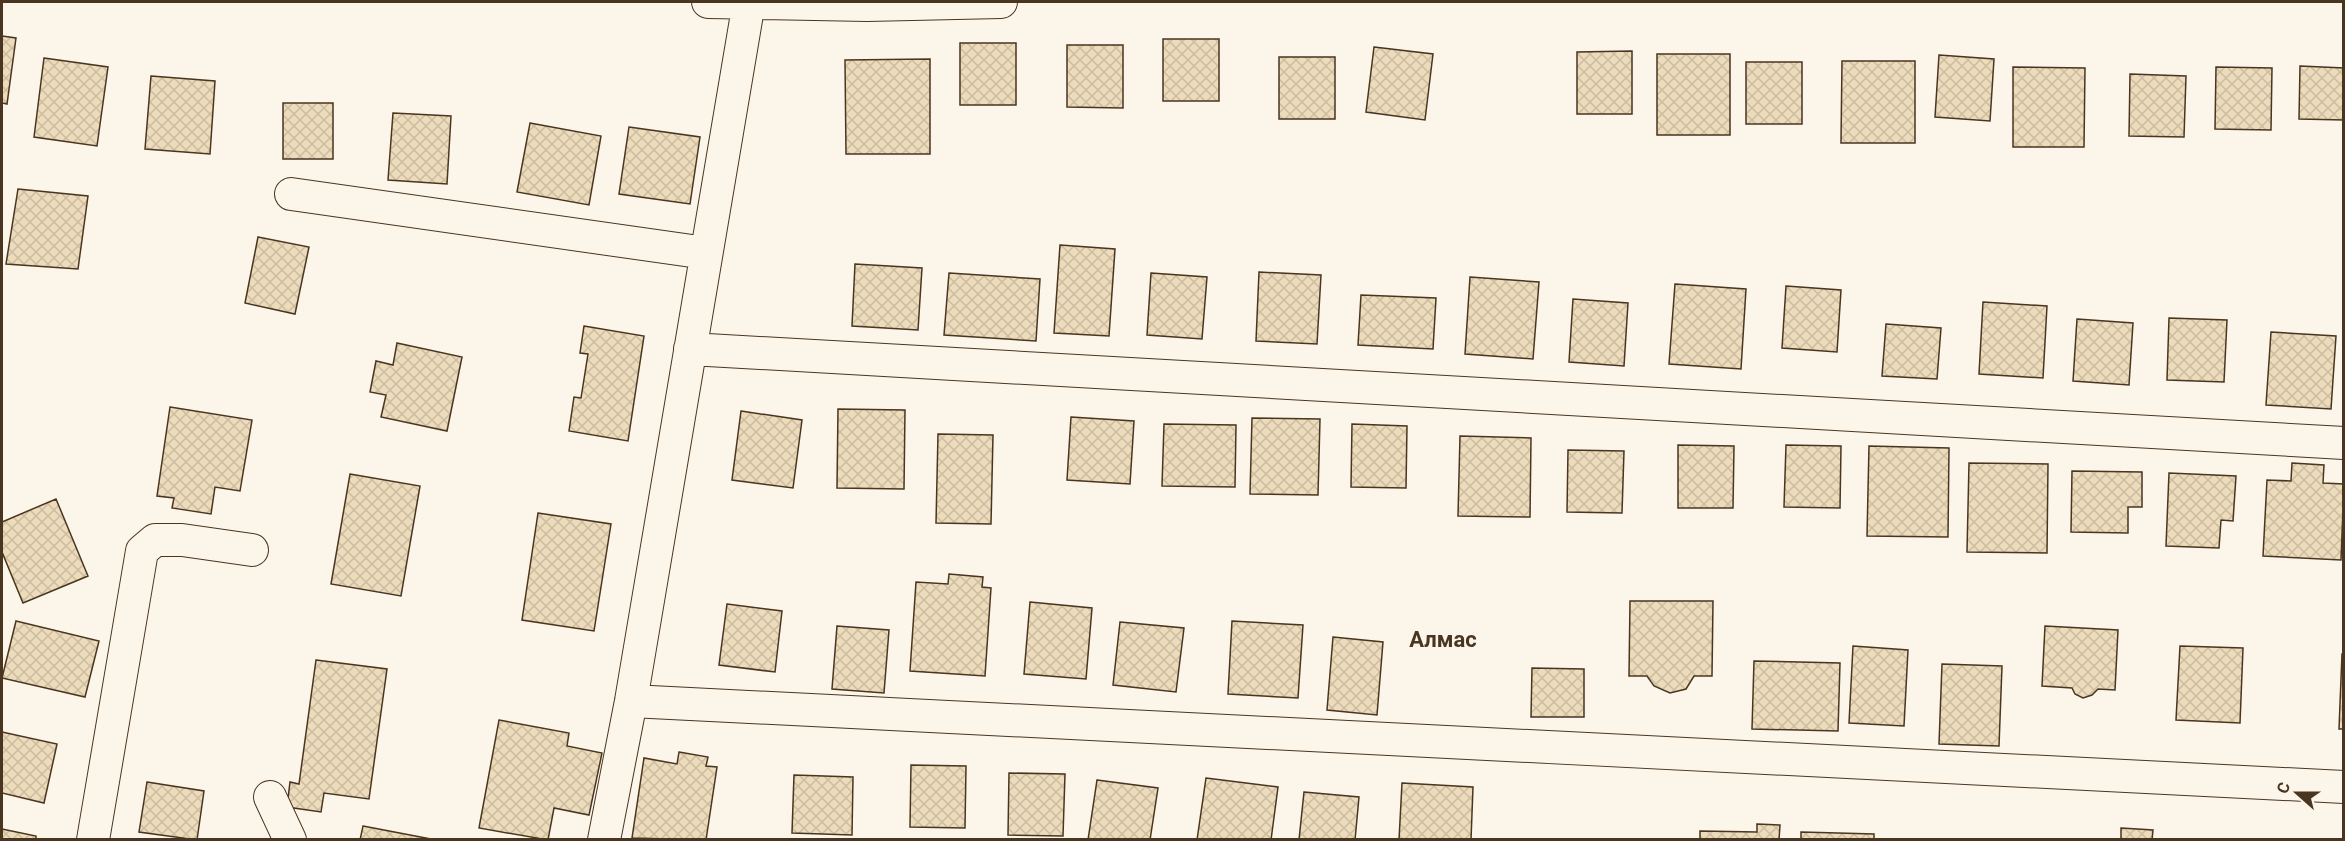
<svg xmlns="http://www.w3.org/2000/svg" width="2345" height="841" font-family="Roboto,sans-serif">
<defs>
<pattern id="building-cross-hatch" width="8" height="8" patternUnits="userSpaceOnUse" patternTransform="scale(1.5)"><rect width="8" height="8" fill="#ecdcbc"/><path d="M0 0l8 8M0 8l8-8" fill="none" stroke="#ccbda1"/></pattern>
</defs>
<rect width="100%" height="100%" fill="#fbf6e9"/>
<path fill="url(#building-cross-hatch)" stroke="#4a3520" stroke-width="1.5" d="M2,36L16,38L7,104L2,103Z
M1163,39H1219V101H1163Z
M960,43H1016V105H960Z
M1067,45H1123V108L1067,107Z
M1374,47L1433,54L1425,120L1366,112Z
M1632,51V114H1577V52Z
M1657,54H1730V135H1657Z
M1939,55L1994,59L1990,121L1935,117Z
M1279,57H1335V119H1279Z
M44,58L108,67L97,146L34,137Z
M930,59V154H846L845,60Z
M1842,61H1915V143H1841Z
M1746,62H1802V124H1746Z
M2300,66L2344,68V120L2299,119Z
M2013,67L2085,68L2084,147H2013Z
M2216,67L2272,68L2271,130L2215,129Z
M2130,74L2186,76L2184,137L2129,136Z
M151,76L215,81L210,154L145,149Z
M283,103H333V159H283Z
M393,113L451,116L447,184L388,180Z
M530,123L601,136L589,205L517,192Z
M629,127L700,137L690,204L619,194Z
M18,189L88,196L78,269L6,264Z
M258,237L309,247L295,314L245,303Z
M1060,245L1115,249L1109,336L1054,333Z
M855,264L922,268L918,330L852,326Z
M1259,272L1321,275L1317,344L1256,341Z
M949,273L1040,279L1036,341L944,335Z
M1151,273L1207,277L1202,339L1147,335Z
M1470,277L1539,282L1533,359L1465,354Z
M1675,284L1746,289L1741,369L1669,364Z
M1786,286L1841,290L1837,352L1782,348Z
M1361,295L1436,298L1433,349L1358,345Z
M1573,299L1628,303L1624,366L1569,362Z
M1983,302L2047,306L2043,378L1979,374Z
M2169,318L2227,320L2224,382L2167,380Z
M2077,319L2133,323L2129,385L2073,381Z
M1886,324L1941,328L1937,379L1882,376Z
M584,326L644,336L628,441L569,431L574,397L581,398L588,354L580,353Z
M2271,332L2336,336L2331,409L2266,405Z
M397,343L462,357L447,431L381,417L386,395L370,392L376,361L393,365Z
M170,407L252,420L240,491L215,487L211,514L172,508L174,498L157,496Z
M838,409L905,410L904,489L837,488Z
M741,411L802,420L793,488L732,480Z
M1071,417L1134,421L1130,484L1067,480Z
M1252,418L1320,419L1318,495L1250,494Z
M1164,424L1236,425L1235,487L1162,486Z
M1352,424L1407,426L1406,488L1351,487Z
M938,434L993,435L991,524L936,523Z
M1460,436L1531,438L1530,517L1458,516Z
M1678,445L1734,446L1733,508H1678Z
M1786,445L1841,446L1840,508L1784,507Z
M1869,446L1949,448L1948,537L1867,536Z
M1568,450L1624,451L1622,513L1567,512Z
M1969,463L2048,464L2047,553L1967,552Z
M2292,463L2324,465L2323,483L2344,484L2341,560L2263,556L2267,480L2291,481Z
M2072,471L2142,472V507H2128V533L2071,532Z
M2169,473L2236,476L2233,521L2221,520L2219,548L2166,546Z
M350,474L420,486L401,596L331,584Z
M56,499L88,576L23,603L2,552V522Z
M538,513L611,524L594,631L522,620Z
M949,574L983,577L982,587L991,588L985,676L910,671L916,582L948,584Z
M1630,601H1713L1712,676H1694L1686,689L1670,693L1654,686L1647,676H1629Z
M1030,602L1092,608L1086,679L1024,674Z
M727,604L782,611L775,672L719,665Z
M16,621L99,641L85,697L2,678Z
M1232,621L1303,625L1298,698L1228,694Z
M1120,622L1184,628L1176,692L1113,685Z
M837,626L889,630L884,693L832,689Z
M2045,626L2118,630L2115,690L2098,689L2092,695L2083,698L2075,694L2072,688L2042,686Z
M1333,637L1383,642L1377,715L1327,710Z
M1853,646L1908,650L1904,726L1849,723Z
M2180,646L2243,648L2240,723L2176,720Z
M2342,654H2344V729H2339Z
M316,660L387,669L369,799L324,793L321,812L287,807L290,782L299,784Z
M1754,661L1840,663L1838,731L1752,729Z
M1942,664L2002,666L1999,746L1939,744Z
M1532,668L1584,669V717H1531Z
M499,720L569,733L567,746L602,753L589,815L554,808L548,840L479,828Z
M2,732L57,744L44,803L2,793Z
M679,752L708,757L706,766L717,767L706,840L632,838L644,758L677,764Z
M911,765L966,766L965,828L910,827Z
M1009,773L1065,774L1063,836L1008,835Z
M794,775L853,777L852,835L792,833Z
M1206,778L1278,787L1271,840H1197Z
M1097,780L1158,788L1150,840H1088Z
M147,782L204,791L197,840L139,832Z
M1402,783L1473,787L1471,840H1399Z
M1304,792L1359,797L1355,840H1299Z
M1757,824L1780,825L1779,840H1700V831L1757,832Z
M363,826L431,839L360,840Z
M2121,828L2153,830L2152,840H2121Z
M2,829L36,836V840H2Z
M1801,832L1874,834V840H1801Z"/>
<g fill="none" stroke-linecap="round" stroke-linejoin="round">
<g stroke="#4a3520" stroke-width="34">
<path id="minor" d="M708,2L867,5L1001,2
M291,194L706,253
M690,349L2344,443
M631,701L2344,787
M270,797L290,840
M93,840L142,551L155,540H182L252,550
M604,840L631,701L749,2"/>
</g>
<use href="#minor" stroke="#fbf6e9" stroke-width="32"/>
</g>
<g text-anchor="middle" dominant-baseline="central" stroke-width="4.5" stroke-linejoin="round" paint-order="stroke">
<g font-size="22" font-weight="bold" fill="#4a3520" stroke="#fbf6e9">
<text x="1443" y="639">Алмас</text>
</g>
</g>
<rect width="2345" height="841" fill="none" stroke="#4a3520" stroke-width="6"/>
<g transform="translate(2297 793) rotate(291)" stroke="#fbf6e9" stroke-width="4.5" paint-order="stroke">
<path d="M0-4.5L10 22L0 15L-10 22Z" fill="#4a3520"/>
<text y="-9" font-size="16" font-weight="bold" text-anchor="middle" fill="#4a3520">С</text>
</g>
</svg>
